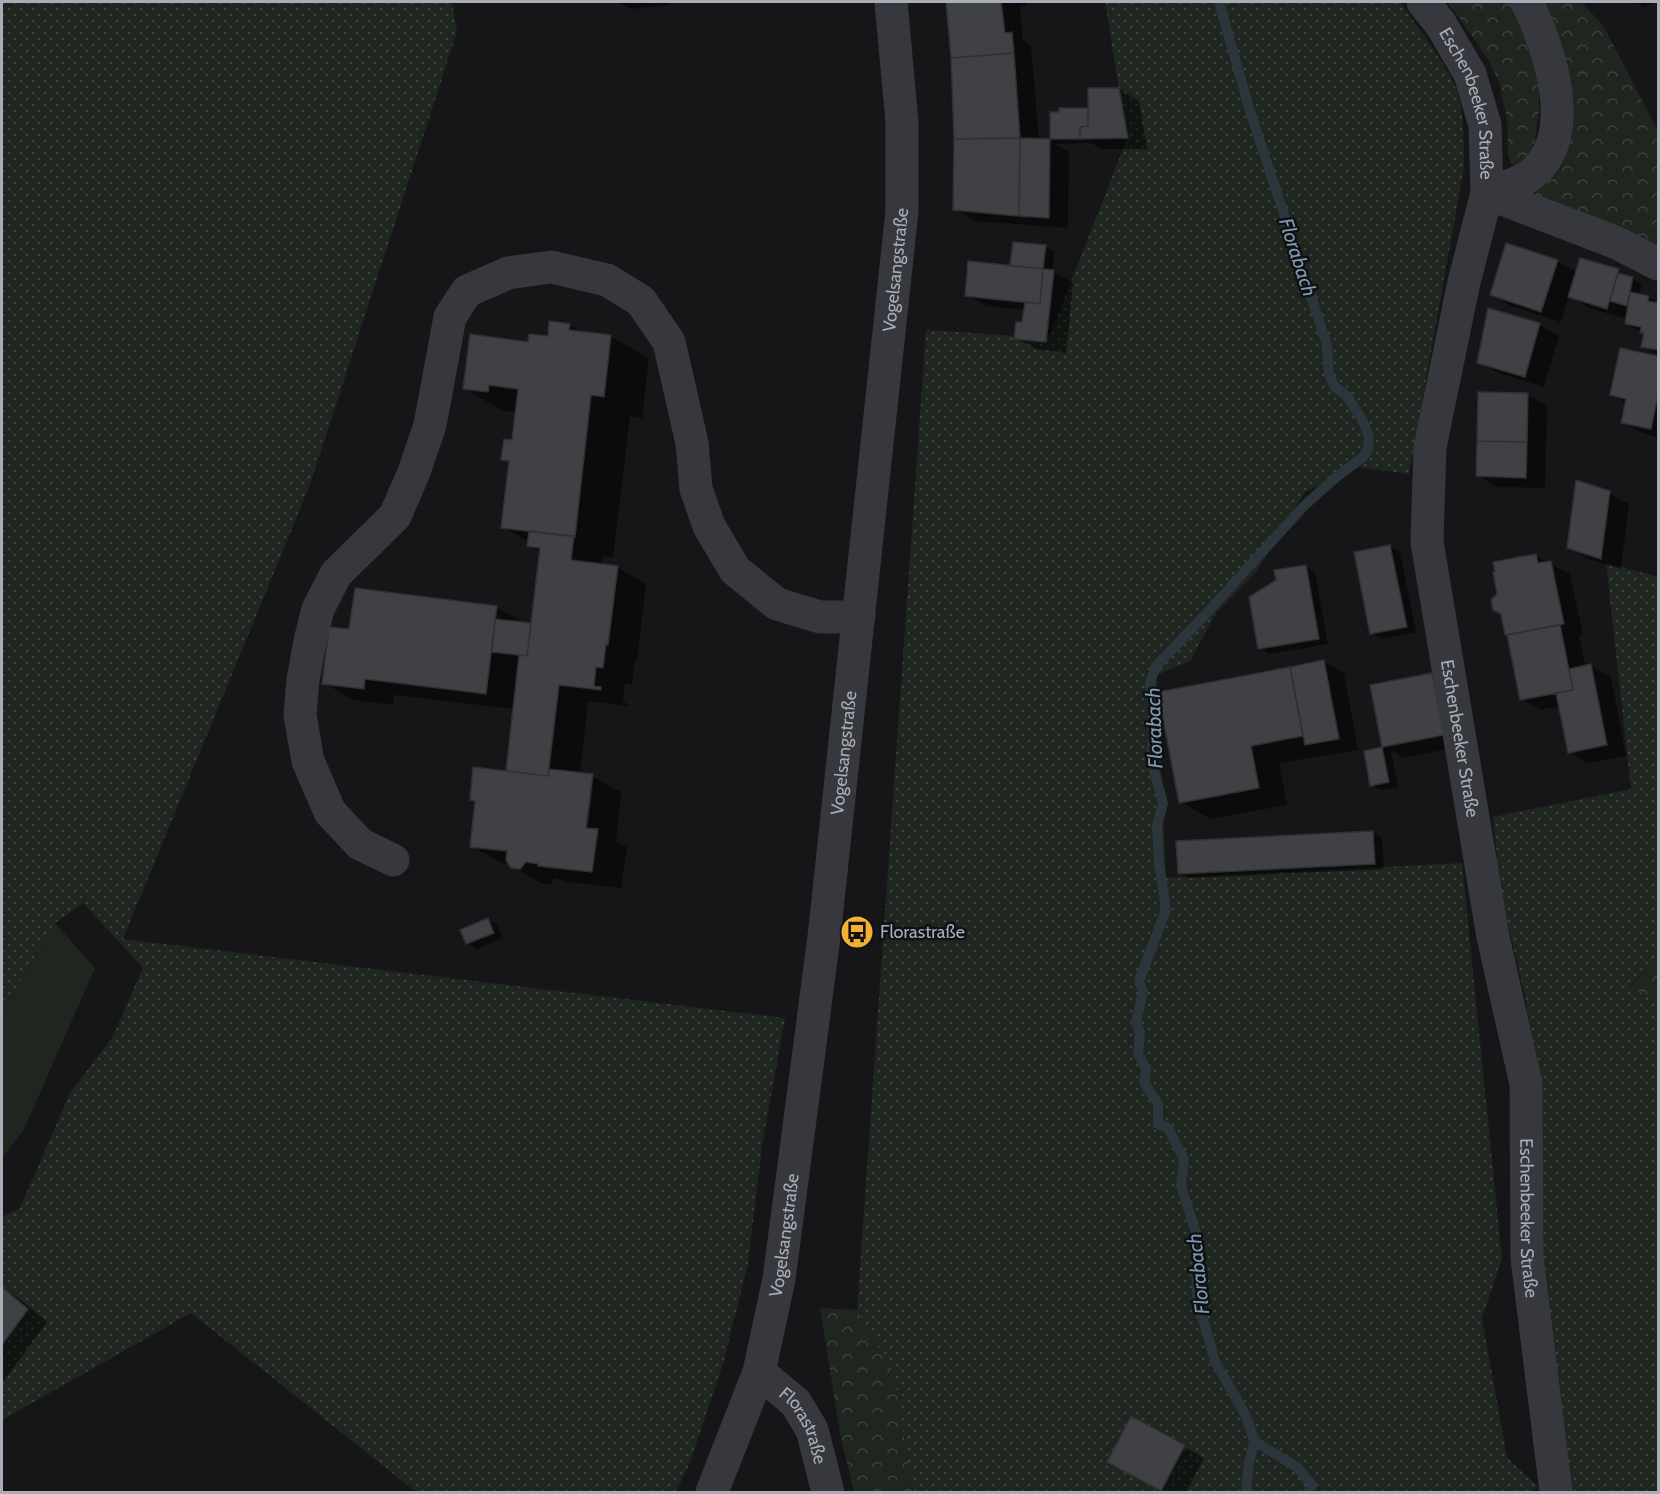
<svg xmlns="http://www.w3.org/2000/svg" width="1660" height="1494" font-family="Cabin,sans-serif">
<defs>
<pattern id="forest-crowns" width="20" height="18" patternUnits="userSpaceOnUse" patternTransform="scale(1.5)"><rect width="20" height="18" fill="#1e261f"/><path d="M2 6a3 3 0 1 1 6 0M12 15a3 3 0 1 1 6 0" fill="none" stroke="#3c433d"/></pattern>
<pattern id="garden-dots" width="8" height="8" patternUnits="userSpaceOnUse" patternTransform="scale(1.5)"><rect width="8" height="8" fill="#1e261f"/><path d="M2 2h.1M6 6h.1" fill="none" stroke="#3c433d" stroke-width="1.8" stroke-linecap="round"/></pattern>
</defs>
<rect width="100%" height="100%" fill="#161618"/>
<path fill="#1e261f" d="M55,923L95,968L24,1129L2,1158V1013Z"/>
<path fill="url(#forest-crowns)" d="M1448,2H1515L1539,81V108L1535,141L1526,164L1518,168L1512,165L1508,156L1507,119L1499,82L1488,59Z
M1539,2H1581L1603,25L1658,131V254L1534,200L1537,191L1556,169Z
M1658,956V1001L1629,988Z
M820,1308L857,1310L894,1372L913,1492H854L840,1434Z"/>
<path fill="url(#garden-dots)" d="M2,2H452L457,32L310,485L123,939L785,1018L762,1146L748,1264L723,1364L689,1465L676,1492H416L191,1313L2,1420V1217L20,1208L70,1093L112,1038L143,968L83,903L55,923L2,1013Z
M1105,2H1400C1416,26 1452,70 1459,97C1464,121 1464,144 1464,168L1409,474L1357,467L1305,492L1256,572L1216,613L1190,661L1157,675L1166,878L1462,863L1502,1259L1482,1318L1507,1457L1538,1487L1531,1492H913L894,1373L857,1310L926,330L1049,338L1127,139Z
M1606,563L1658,577V956L1629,987L1658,1001V1492H1564L1540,1267V1085L1525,997L1501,895L1493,817L1631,789Z"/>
<path fill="#0007" fill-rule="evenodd" d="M618,2H669V5L631,9Z
M946,2H1026L1027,6L1020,7L1023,40L1031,45L1039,140L1052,141V113L1088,110L1119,89L1139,101L1147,149H1101L1091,143L1055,144L1069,152L1068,228L975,221L955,209L956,139L952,58Z
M1635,2H1654L1644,7Z
M1045,247L1054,252L1053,271L1073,283L1066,353L1036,349L1016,338L1024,324L1025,310L986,306L966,295Z
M1557,261L1577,272L1618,271L1642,284L1639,295L1649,297L1658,303V355L1643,346L1645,334L1626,324L1627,319L1589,308L1569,296L1561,322L1511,306L1492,294Z
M1489,309L1540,325L1559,336L1544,387L1499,373L1479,362Z
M570,325L583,333L610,336L649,358L642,418L630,416L613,558L603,556L602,565L617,567L646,584L637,660H635L632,684L625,683L623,701L630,706L588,701L580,774L592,776L621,792L616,841L627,847L621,888L568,882L555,878L550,885L542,884L510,864L501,863L472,846L476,803L471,800L507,773L514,709L394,695L393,705L353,700L324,683L351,631L496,607L532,626L541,553L528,545L529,542L502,527L510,464L503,459L513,441L516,412L503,411L465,389L530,344L549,338ZM590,786H593L587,835H584Z
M1621,350L1658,357V437L1642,433L1622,422L1627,403L1612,395Z
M1528,395L1547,406L1545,488L1497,487L1478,475Z
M1609,493L1629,504L1621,569L1588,559L1569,547Z
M1390,546L1400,552L1416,632L1381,639L1371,633Z
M1536,556L1570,574L1583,635H1579L1586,667L1591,666L1611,677L1626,756L1588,763L1569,752L1560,706L1541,710L1521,699L1509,636L1506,634Z
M1305,566L1315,572L1328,644L1269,654L1260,648Z
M1324,662L1344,673L1358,750L1279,763L1287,805L1210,819L1181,802L1160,693Z
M1432,674L1452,685L1463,746L1403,758L1391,750L1398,787L1381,790L1372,785L1366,752L1384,748L1372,686Z
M1373,833L1382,838L1384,869L1189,878L1179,873Z
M488,920L497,925L503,938L477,949L468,943Z
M2,1288L17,1297L47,1322L2,1383Z
M1131,1418L1204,1458L1186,1492H1166L1128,1473Z"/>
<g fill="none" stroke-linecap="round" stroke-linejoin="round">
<path stroke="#2c353c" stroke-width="10" d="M1219,2L1249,108L1327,345L1329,375L1335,387L1347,396L1363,421L1369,437L1368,449L1363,457L1334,479L1304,506L1205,615L1156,666L1150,683L1155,722L1151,760L1163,803L1157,826L1159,863L1166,910L1139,981L1143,992L1136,1022L1140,1033L1138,1054L1146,1069L1144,1082L1158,1104V1124L1168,1128L1184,1159L1181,1186L1196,1233L1197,1299L1215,1361L1247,1418L1254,1441L1248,1469L1246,1492
M1254,1441L1297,1467L1312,1485L1309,1492"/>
</g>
<path fill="#404145" stroke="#303034" stroke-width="1.5" d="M946,2H1001L1005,33L1012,32L1014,53L951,58Z
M1014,53L1020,138L954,139L951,58Z
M1088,88H1119L1128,138L1080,139V127L1088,126Z
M1059,108H1088V126L1080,127V139H1050V112H1059Z
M1020,138L1019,216L953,210L954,139Z
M1020,138L1050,139L1049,218L1019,216Z
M1013,242L1046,245L1043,269L1010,266Z
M1506,243L1558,260L1541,312L1490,295Z
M1580,258L1619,269L1607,309L1568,297Z
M968,261L1043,269L1040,304L965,296Z
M1043,269L1054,270L1046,342L1014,339L1016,322H1022L1025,302L1040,304Z
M1618,273L1633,277L1627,306L1610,301Z
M1630,292L1649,296L1648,301L1658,303V350L1641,347L1644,333H1640L1641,327L1625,324Z
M1488,308L1540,323L1525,377L1477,363Z
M549,321L570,324L569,330L611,335L604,397L591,395L575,537L501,528L509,461L501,460L504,439L512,440L518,389L489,385L488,392L463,389L470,334L528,342L529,334L548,336Z
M1620,348L1658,356V395L1651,429L1621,423L1626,399L1610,395Z
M1478,392L1528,393L1527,442L1477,441Z
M1477,441L1527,442L1526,478L1476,476Z
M1576,480L1610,491L1601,559L1567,548Z
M529,531L574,536L571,560L618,566L608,645L606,644L603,668L596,667L594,686L601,687V690L559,685L548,776L506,771L519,655L527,656L540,548L527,546Z
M1390,545L1407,627L1370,634L1354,552Z
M1536,554L1538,563L1551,561L1564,624L1505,635L1501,614L1493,610L1491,600L1497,594L1493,572L1495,571L1493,562Z
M1306,565L1319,639L1258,649L1249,597L1276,580L1274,570Z
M355,588L497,606L486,694L365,679L364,689L322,684L329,627L349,629Z
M495,619L531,623L527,656L492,652Z
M1560,625L1573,690L1520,700L1507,635Z
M1324,660L1339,739L1305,745L1290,667Z
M1591,664L1607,745L1568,753L1556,693L1573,690L1569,669Z
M1290,667L1303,736L1251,746L1259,788L1179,803L1158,692Z
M1432,673L1444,735L1382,747L1370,685Z
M1382,747L1389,782L1370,786L1364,751Z
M473,767L548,776L549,769L593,774L586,828L598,829L592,872L538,866V864L526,862L520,869L511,868L506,860L507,851L470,847L475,801L470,800Z
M1373,831L1375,864L1178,874L1176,841Z
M488,918L494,933L466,944L460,930Z
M2,1287L28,1309L2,1345Z
M1131,1416L1185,1445L1161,1491L1107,1462Z"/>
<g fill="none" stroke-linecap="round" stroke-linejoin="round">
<g stroke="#37383d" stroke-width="33">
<path id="s1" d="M1423,2L1440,23L1470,74L1485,125L1487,193L1464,282L1430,447L1427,542L1493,937L1526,1084L1527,1258L1556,1492"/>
<path d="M1487,193C1502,188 1521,184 1533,173C1579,133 1549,48 1527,2"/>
<path d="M1487,193L1617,243L1658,264"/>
<path d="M393,860L360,844L330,812L308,761L300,715L303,680L310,641L318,609L336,574L395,516L414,472L430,425L450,317L467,291L508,273L551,267L607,280L641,301L669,342L692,443L696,489L709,526L735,570L777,604L820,617H859"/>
<path id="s2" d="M759,1372L796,1403L812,1430L828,1492"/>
<path id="s3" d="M712,1492L759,1372L779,1279L824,937L902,211V122L891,2"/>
</g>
</g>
<defs>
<g id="bus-disc" transform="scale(1.725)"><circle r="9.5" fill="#f2b134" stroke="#111113"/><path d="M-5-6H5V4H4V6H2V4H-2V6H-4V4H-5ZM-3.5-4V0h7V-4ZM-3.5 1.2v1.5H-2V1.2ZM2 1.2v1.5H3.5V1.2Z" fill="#111"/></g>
</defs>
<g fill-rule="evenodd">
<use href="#bus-disc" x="857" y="932"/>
</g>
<g text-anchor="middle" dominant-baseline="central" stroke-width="5" stroke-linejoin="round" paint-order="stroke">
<g font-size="18" fill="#a8adb8" stroke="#111113">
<text stroke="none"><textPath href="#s1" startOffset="114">Eschenbeeker Straße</textPath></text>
<text stroke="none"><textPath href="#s3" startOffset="1240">Vogelsangstraße</textPath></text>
<text stroke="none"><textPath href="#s1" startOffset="762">Eschenbeeker Straße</textPath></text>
<text stroke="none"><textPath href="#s3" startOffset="754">Vogelsangstraße</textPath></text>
<text stroke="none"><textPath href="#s1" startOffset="1248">Eschenbeeker Straße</textPath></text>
<text stroke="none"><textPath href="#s3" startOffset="268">Vogelsangstraße</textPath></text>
<text stroke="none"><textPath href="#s2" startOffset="72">Florastraße</textPath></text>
</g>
<g font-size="18" fill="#a8adb8" stroke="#111113" text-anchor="start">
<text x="880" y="932">Florastraße</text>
</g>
<g font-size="20" font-style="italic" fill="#7f9bb3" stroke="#111113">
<text transform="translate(1298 257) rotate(72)">Florabach</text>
<text transform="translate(1154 728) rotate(-92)">Florabach</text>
<text transform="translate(1198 1274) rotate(-96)">Florabach</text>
</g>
</g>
<rect width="1660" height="1494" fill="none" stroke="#a8adb8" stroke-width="6"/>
</svg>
